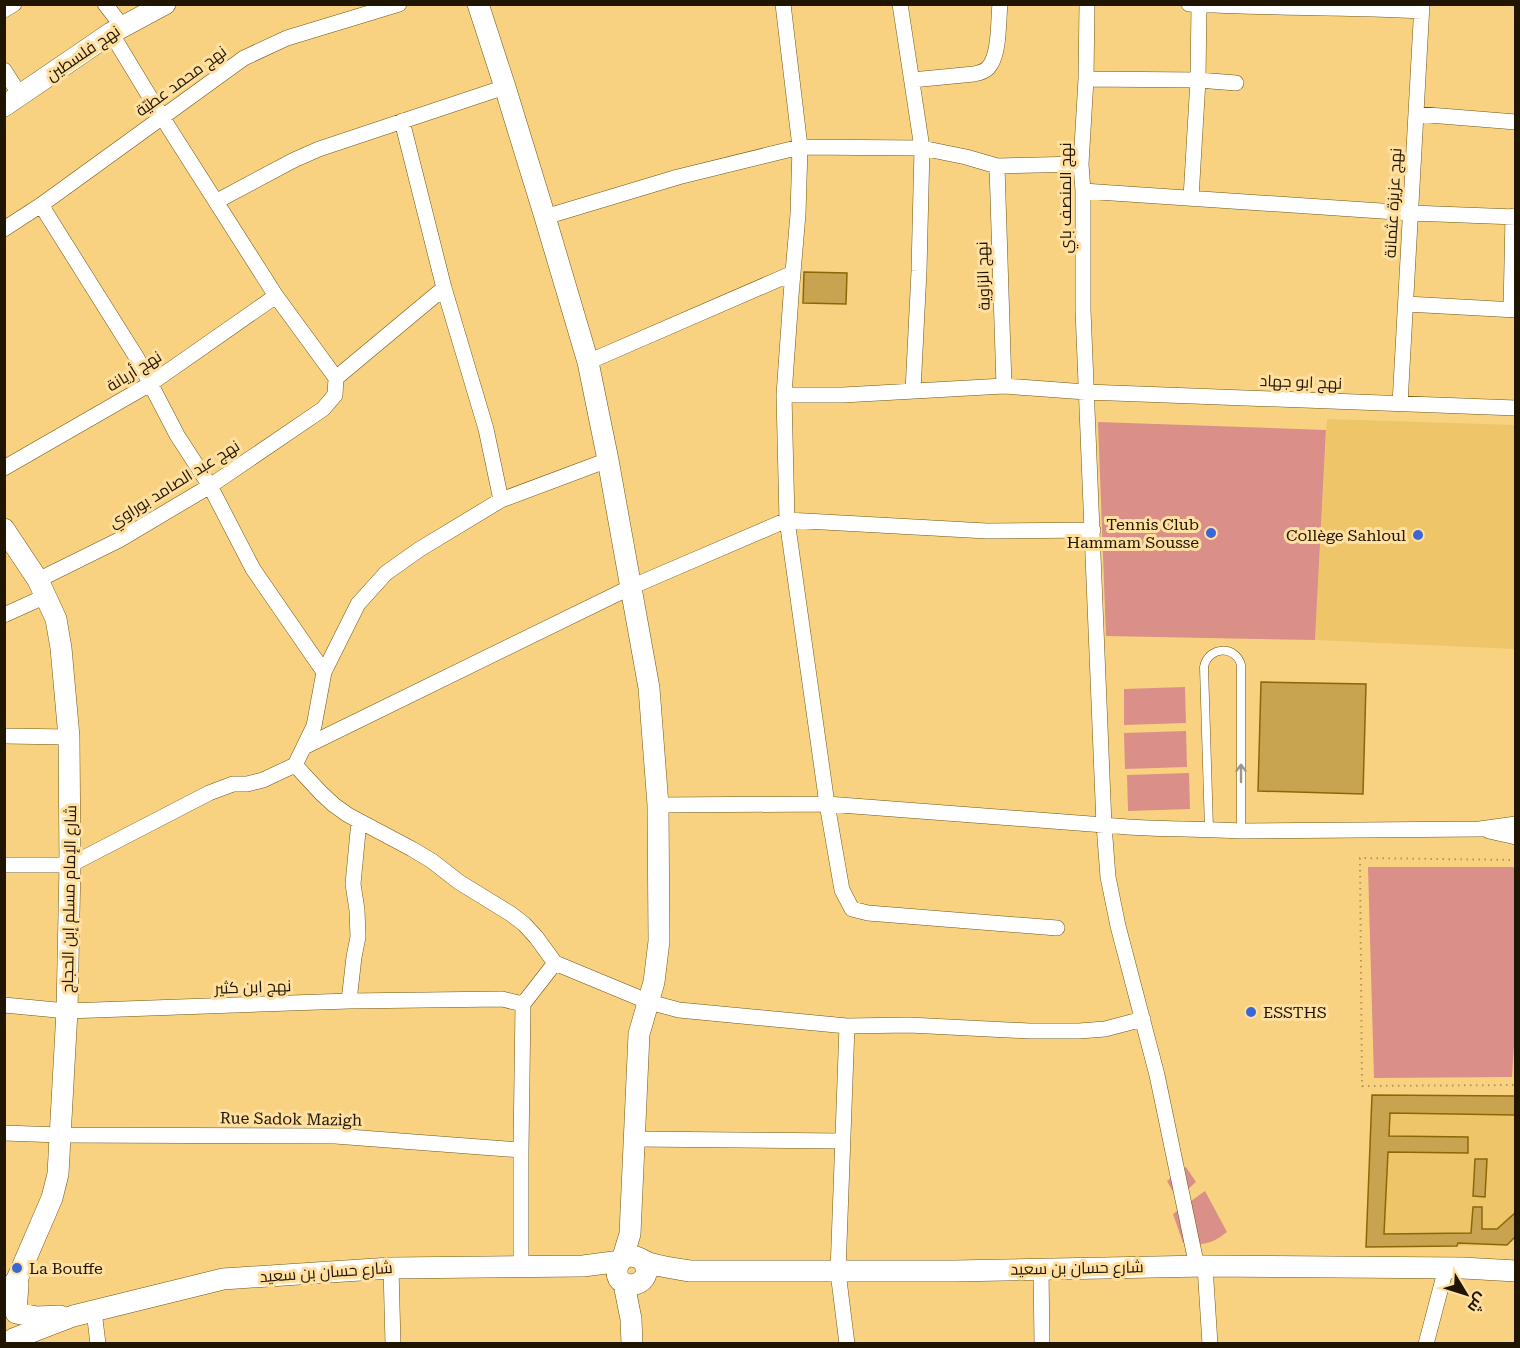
<svg xmlns="http://www.w3.org/2000/svg" width="1520" height="1348" font-family="'Roboto Serif',Cairo,serif">
<rect width="100%" height="100%" fill="#f8d280"/>
<path fill="#efc56a" d="M1327,419L1515,425V649L1315,640Z
M1372,1095L1515,1096V1237L1507,1245L1366,1247Z"/>
<path fill="#da8f88" d="M1098,422L1326,430L1315,640L1106,636Z
M1185,687L1186,723L1124,725V689Z
M1186,731L1187,767L1125,769L1124,733Z
M1189,773L1190,809L1128,811L1127,775Z
M1368,867H1513L1516,870V1013L1512,1077L1374,1078Z
M1186,1167L1196,1182L1177,1199L1167,1181Z
M1205,1191L1227,1232C1212,1244 1202,1246 1183,1243L1173,1214Z"/>
<path fill="#c8a350" stroke="#8b6805" stroke-width="1.5" d="M804,272L847,273L846,304L803,303Z
M1261,682L1366,684L1363,794L1258,791Z
M1372,1095L1515,1096V1115L1390,1113L1389,1136L1468,1137V1153L1388,1152L1384,1234L1471,1233L1473,1207H1482V1229H1497L1515,1213V1237L1507,1245L1458,1243L1457,1246L1366,1247Z
M1475,1159H1487L1485,1197L1473,1196Z"/>
<g fill="none" stroke-linecap="round" stroke-linejoin="round">
<g stroke="#715613" stroke-width="9">
<path id="lane" d="M1209,829L1204,667C1208,646 1236,645 1241,665V831"/>
</g>
<g stroke="#715613" stroke-width="16">
<path id="street" d="M105,4L122,26
M783,4L800,147L798,214L791,296L784,395L787,520L827,804L842,890L852,909L868,913L1057,928
M900,4L922,148L919,271L913,391
M1087,4L1086,79L1081,164L1083,191V310L1104,825C1150,830 1195,828 1241,831L1480,829L1516,824
M1189,4C1267,8 1344,7 1422,11
M4,10L14,4
M4,70L20,95
M1086,79L1198,80L1236,83
M912,80L974,74C979,73 984,72 988,68C1000,55 998,22 1000,4
M1416,114L1516,122
M402,121L444,288L486,429L501,500
M997,166L1004,386
M1083,191L1411,213L1516,217
M1191,198L1198,80L1199,5
M217,201L294,160L319,149L505,87
M41,205L137,358L177,435L210,486L253,569L324,672
M545,217L678,177L800,147L922,148L966,157L997,166L1081,164
M4,229L41,205L244,58L287,38L399,4
M1406,304L1516,310
M1511,310L1513,216
M588,362L793,273
M336,378L444,288
M784,395H843L1004,386L1086,392L1516,408
M1400,404L1422,4
M4,468L150,384L276,296
M38,580L119,540L210,486L323,409L335,395L336,378L276,296L162,117L111,33
M4,615L46,596
M4,736L69,737
M304,747L631,587L787,520L987,531L1093,530
M295,765L321,793L334,805L348,815L412,849L432,861L459,882L511,914L524,924L536,937L555,963L649,1002L679,1010L847,1026L909,1025L1029,1031H1079L1105,1029L1143,1019
M658,805L827,804L1104,825L1108,877L1118,926L1157,1075L1197,1267
M1489,831L1516,837
M4,865H70L209,793L233,784H247L263,780L295,765L314,726L324,672L358,604L386,573L420,549L501,500L608,460
M349,1001L354,957L358,937L357,910L353,884L359,821
M523,1004L555,963
M4,1005L67,1011L349,1001L502,999L523,1004L521,1150V1267
M847,1026L838,1272L847,1344
M4,1133L60,1135L335,1136L521,1150
M635,1139L842,1141
M1205,1266L1210,1344
M391,1268L393,1344
M1041,1269L1042,1344
M94,1311L98,1344
M1426,1344L1446,1268"/>
</g>
<g stroke="#715613" stroke-width="22">
<path id="secondary" d="M478,4L505,87L545,217L588,362L608,460L649,688L658,805L659,941L654,982L639,1034L630,1234L622,1260
M4,106L111,33L165,4
M4,529L38,580L56,619L61,648L69,737L70,865L67,1011L58,1174L52,1198L18,1277L4,1301
M643,1261C658,1285 617,1295 617,1271C617,1266 619,1262 623,1259C626,1257 629,1256 632,1256C639,1257 643,1261 649,1263C663,1267 676,1269 690,1271H954L1205,1266L1463,1268L1516,1271
M18,1284L16,1313L37,1317L60,1316
M624,1284L631,1319L632,1344
M13,1339L73,1316L223,1279L391,1268L583,1266L621,1261"/>
</g>
<path stroke="#b29557" stroke-width="2" stroke-dasharray="1.5 4.5" stroke-linecap="butt" d="M1516,860L1360,858L1362,1086L1516,1085"/>
<use href="#lane" stroke="#fff" stroke-width="8"/>
<use href="#street" stroke="#fff" stroke-width="15"/>
<use href="#secondary" stroke="#fff" stroke-width="21"/>
</g>
<defs><path id="oneway-shaft" d="M-6 0H5M1.5-3L5.5 0L1.5 3" fill="none" stroke-width="1.6" stroke-linecap="round" stroke-linejoin="round" transform="scale(1.5)"/></defs>
<use stroke="#9b968c" href="#oneway-shaft" transform="translate(1241 773) rotate(-90)"/>
<g fill="#3b66d6" stroke="#ffe0a1" stroke-width="2">
<circle cx="1211" cy="533" r="6"/>
<circle cx="1418" cy="535" r="6"/>
<circle cx="1251" cy="1012" r="6"/>
<circle cx="17" cy="1268" r="6"/>
</g>
<g text-anchor="middle" dominant-baseline="central" stroke-width="6" stroke-linejoin="round" paint-order="stroke">
<g font-size="16" fill="#201500" stroke="#ffe0a1">
<text transform="translate(83 53) rotate(-34)">نهج فلسطين</text>
<text transform="translate(181 81) rotate(-36)">نهج محمد عطيّة</text>
<text transform="translate(1065 198) rotate(-90)">نهج المنصف باي</text>
<text transform="translate(1393 203) rotate(-87)">نهج عزيزة عثمانة</text>
<text transform="translate(983 276) rotate(-92)">نهج الزاوية</text>
<text transform="translate(134 371) rotate(-32)">نهج أريانة</text>
<text transform="translate(1301 382) rotate(2)">نهج ابو جهاد</text>
<text transform="translate(174 484) rotate(-32)">نهج عبد الصامد بوراوي</text>
<text transform="translate(69 899) rotate(-89)">شارع اﻹمام مسلم إبن الحجاج</text>
<text transform="translate(253 987) rotate(-2)">نهج ابن كثير</text>
<text transform="translate(291 1119) rotate(1)">Rue Sadok Mazigh</text>
<text transform="translate(1077 1268) rotate(-1)">شارع حسان بن سعيد</text>
<text transform="translate(326 1272) rotate(-4)">شارع حسان بن سعيد</text>
</g>
<g font-size="16" fill="#201500" stroke="#ffe0a1" text-anchor="end">
<text x="1199" y="524">Tennis Club<tspan x="1199" dy="18">Hammam Sousse</tspan></text>
<text x="1406" y="535">Collège Sahloul</text>
<text x="1263" y="1012" text-anchor="start">ESSTHS</text>
<text x="29" y="1268" text-anchor="start">La Bouffe</text>
</g>
</g>
<rect width="1520" height="1348" fill="none" stroke="#201500" stroke-width="12"/>
<g transform="translate(1466 1294) rotate(128)" stroke="#ffe0a1" stroke-width="4.5" paint-order="stroke">
<path d="M0-4.5L10 22L0 15L-10 22Z" fill="#201500"/>
<text y="-9" font-size="16" font-weight="bold" text-anchor="middle" fill="#201500">ش</text>
</g>
</svg>
